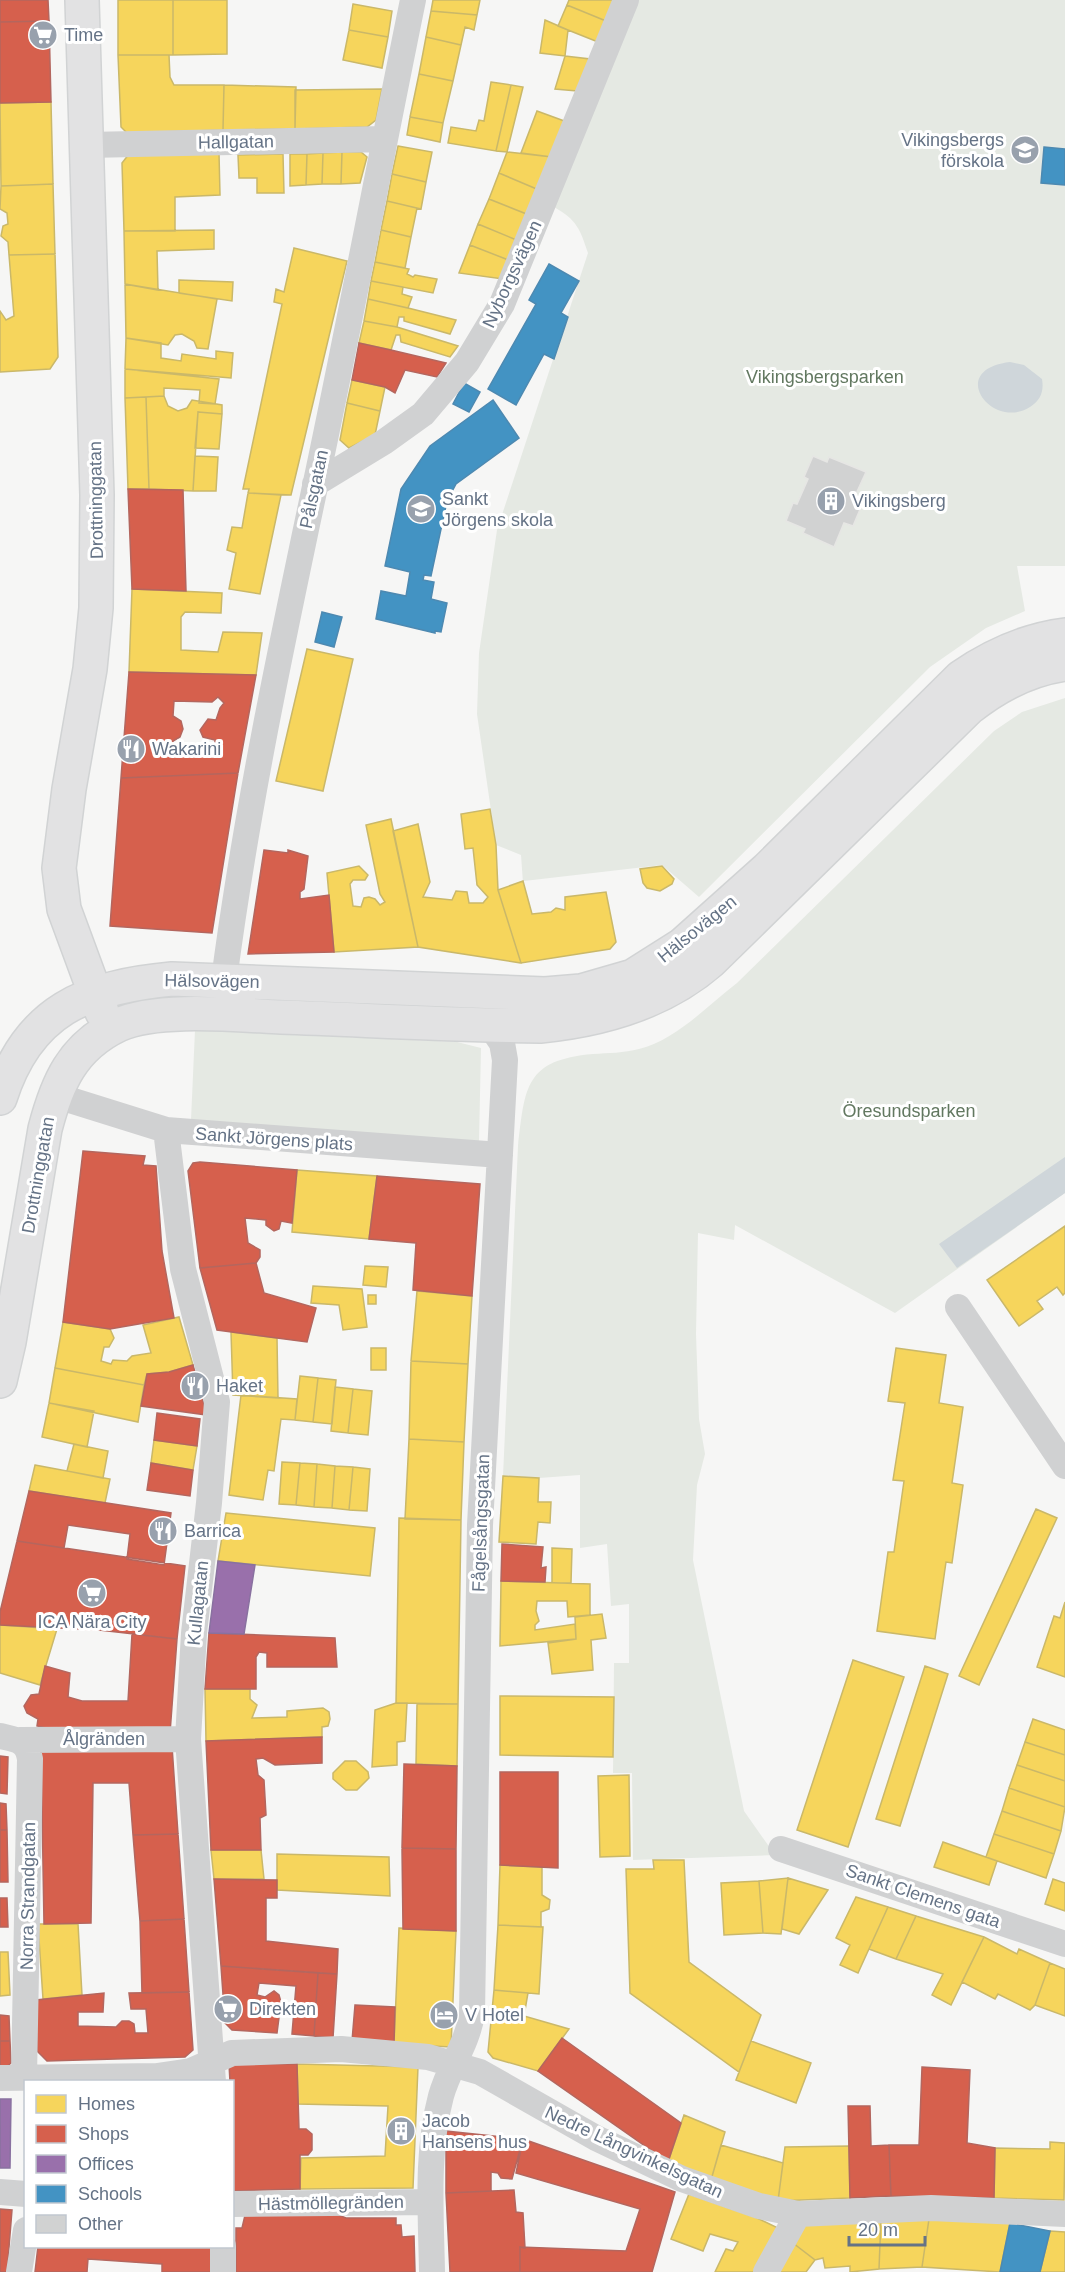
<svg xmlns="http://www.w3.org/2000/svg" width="1065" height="2272" font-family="Helvetica,sans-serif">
<rect width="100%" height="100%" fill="#f6f6f5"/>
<path fill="#e5e9e3" d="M638,0H1065V566H1017L1025,611L986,628L930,667L699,897L662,865L524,881L523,883L521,855L496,845L477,714L479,653L497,530L588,253C580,229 577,220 554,207Z
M1065,698V1193L895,1313L735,1225L734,1240L698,1233L696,1334L699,1419L705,1454L697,1485L693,1560L744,1811L775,1855L633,1860L632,1773H613L614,1663H629V1604L611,1606L607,1544L580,1548V1475L539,1478L503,1476L518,1146C525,1087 525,1060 593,1054C608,1053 624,1053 639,1049C676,1040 707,1006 737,983L994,731L1022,712Z
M195,1030L457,1042L481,1048L479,1141L191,1120Z"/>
<path fill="#cfd6da" d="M1010,362L1024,365L1042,379C1044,391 1041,400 1030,407C993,431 945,370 1010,362Z
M1065,1157V1193L957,1268L939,1244Z"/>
<path fill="#f6d55c" stroke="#cab869" stroke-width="1.5" d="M118,0H173V55H118Z
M173,0H227V54L173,55Z
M433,0H480L477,15L431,11Z
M569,0H614L606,21L567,5Z
M353,4L392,11L388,37L349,30Z
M567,5L606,21L598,42L558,26Z
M431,11L477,15L474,30L465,27L461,45L426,37Z
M545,20L568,30L565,56L540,53Z
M349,30L388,37L382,68L343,60Z
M426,37L461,45L453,81L419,74Z
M118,55H169L170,77L174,85H224L223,130L127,133L121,127Z
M565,56L590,59L577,91L555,89Z
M419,74L453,81L443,123L410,117Z
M491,82L511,85L496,151L448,143L451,127L476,131L479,120L484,121Z
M224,85L296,87L295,129L223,130Z
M511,85L523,87L507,152L496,151Z
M382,89L376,120L367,127L295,129V90Z
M51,102L53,184L1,186L0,103Z
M537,111L567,122L552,157L521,153Z
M410,117L443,123L440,142L407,135Z
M398,146L432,152L426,182L392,174Z
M342,152H361L367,157L360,183L341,184Z
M342,152L341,184H322L323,153Z
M507,152L552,157L539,190L499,173Z
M219,153L220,195L175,197V231H124L122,163L129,154Z
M323,153L322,184L306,185L307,154Z
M283,154L284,193H257V178H239L238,155Z
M290,154H307L306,185L290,186Z
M499,173L539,190L529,215L489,199Z
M392,174L426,182L421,209L387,201Z
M53,184L55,254L9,255L8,242L1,236L3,226L8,224L7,213L0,209L1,186Z
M489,199L529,215L519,241L478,224Z
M387,201L417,208L411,237L381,230Z
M478,224L519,241L511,261L470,245Z
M214,230V249L157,251L158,290L125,284L124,231Z
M381,230L411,237L405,268L375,262Z
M470,245L511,261L503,279L459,273Z
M294,248L347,261L291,495L248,493L249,489H243L282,304L274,302L276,289L284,292Z
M55,254L58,357L50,369L0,372V311L6,320L14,316L9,255Z
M375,262L409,269L407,274L413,277L415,275L437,279L433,293L371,281Z
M179,280L233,282L232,301L179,293Z
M371,281L403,287L402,294L412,297L408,308L368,299Z
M125,284L217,299L208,349L197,348L194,341L182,334L175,335L168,345L126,338Z
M368,299L408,308L456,320L450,334L404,321V317H399L397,327L364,321Z
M364,321L397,327L458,346L450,357L401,342L400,335H396L391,350L359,343Z
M126,338L161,343V358L181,361L182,354L216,359V351L233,353L231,378L125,369Z
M125,369L219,379L215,404L199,403L200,390L164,388V396L125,398Z
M352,380L385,387L380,411L347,403Z
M164,396L168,406L178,411L187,408L192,400L222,405V414L198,412L193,491L149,489L146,397Z
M146,397L149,489H128L125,398Z
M347,403L380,411L375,435L349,448L340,440Z
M198,412L222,414L219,449L195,448Z
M195,456L218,457L216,491H193Z
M248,493L281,495L260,594L229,589L236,553L227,550L232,527L242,528Z
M132,589L222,593L221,613L185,612L181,617V650L218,652L223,632L262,633L256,675L129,672Z
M307,649L353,659L323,791L276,781Z
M490,809L496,845L498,890L521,963L418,947L393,831L418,824L430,882L423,897L452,900L456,891L467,892L469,903H483L488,897L477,885L473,848L465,849L461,814Z
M391,819L418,947L334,952L327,873L359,866L368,875L365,880H353L350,884L353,906L361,907L364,898L369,897L375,899L380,905L385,902L380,894L366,825Z
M662,866L674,879L672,884L660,891L647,888L643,883L640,869Z
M523,881L532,914L551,912L556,908L565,910V897L606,892L616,942L610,949L521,963L498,890Z
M297,1170L377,1176L369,1239L292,1232Z
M1065,1226V1293L1063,1295L1057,1287L1037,1301L1043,1309L1019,1326L987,1280Z
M365,1266L388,1267L386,1287L363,1285Z
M313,1286L362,1289L367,1327L343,1330L339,1305L311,1303Z
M417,1291L472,1296L468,1364L411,1361Z
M368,1295H376V1304H368Z
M179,1317L193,1365L169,1372L147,1374L144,1385L55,1368L63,1322L110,1329L114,1338L109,1347H104L101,1361L111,1364L113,1360L127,1361L132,1356L151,1353L143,1325Z
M231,1332L277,1338L278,1398L233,1395Z
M371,1348H386V1370H371Z
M896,1348L946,1355L939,1403L963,1407L952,1483L963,1485L952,1563L946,1562L935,1639L877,1631L888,1552H894L904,1481L893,1480L905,1403L888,1401Z
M411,1361L468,1364L464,1442L409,1439Z
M55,1368L144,1385L138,1422L49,1403Z
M300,1376L318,1378L313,1422L295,1420Z
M318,1378L336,1380L332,1424L313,1422Z
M335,1387L353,1389L348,1433L331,1431Z
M353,1389L372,1391L368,1435L348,1433Z
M241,1395L297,1399L295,1420L281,1419L274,1471L268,1470L263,1500L229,1495Z
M49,1403L94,1411L87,1447L42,1437Z
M409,1439L464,1442L461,1520L405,1519Z
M154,1440L197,1446L193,1470L151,1463Z
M74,1444L108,1451L103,1478L67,1471Z
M282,1462L300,1463L296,1505L279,1504Z
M300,1463L317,1464L314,1507L296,1505Z
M317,1464L335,1466L332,1508L314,1507Z
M35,1465L110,1479L105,1503L29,1491Z
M335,1466L353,1467L349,1510L332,1508Z
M353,1467L370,1469L367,1511L349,1510Z
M503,1476L539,1478L538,1502H551L550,1523L538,1522L536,1544L499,1542Z
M1036,1509L1057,1518L979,1685L959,1676Z
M226,1513L375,1528L370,1576L218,1561Z
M399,1518L461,1520L458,1704L396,1703Z
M552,1548L572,1549L571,1583H552Z
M501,1581L590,1584V1615L568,1617L567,1601H537L536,1611L539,1621L535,1625V1630L575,1624L576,1639L500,1646Z
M1065,1602V1677L1037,1667L1054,1616L1060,1618Z
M602,1614L606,1638L591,1640L593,1670L552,1674L548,1643L576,1639L575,1617Z
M0,1625L57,1629L40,1685L0,1673Z
M853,1660L904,1677L848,1847L797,1830Z
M925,1666L948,1674L900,1826L876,1819Z
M205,1689H250V1699L257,1705L252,1718L287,1717V1711L323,1708L329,1712L330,1719L328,1726L322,1727V1737L206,1741Z
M500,1696L614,1697L613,1757L500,1755Z
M396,1703H407L405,1741L397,1742V1765L372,1767L375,1710Z
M417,1704H458L457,1766L416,1764Z
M1033,1719L1065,1730V1755L1025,1742Z
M1025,1742L1065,1755V1781L1017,1765Z
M345,1761H356L368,1772L369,1778L357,1790H346L333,1779V1773Z
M1017,1765L1065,1781V1807L1009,1788Z
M629,1775L630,1856L600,1857L598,1776Z
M1009,1788L1065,1807L1061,1831L1002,1811Z
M1002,1811L1061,1831L1054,1854L994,1834Z
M994,1834L1054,1854L1046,1878L986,1857Z
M943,1842L997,1861L989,1885L934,1867Z
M211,1850H261L264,1879H214Z
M277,1854L389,1857L390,1896L277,1890Z
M653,1860H684L689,1962L761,2015L739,2072L630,1993L626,1869H654Z
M500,1865L542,1867V1895L550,1900L549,1909L541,1912V1927L498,1925Z
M788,1878L781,1934L763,1933L759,1881Z
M788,1878L828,1890L799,1934L782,1929Z
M1053,1879L1065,1883V1911L1045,1904Z
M759,1881L763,1933L724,1935L721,1883Z
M856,1897L888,1907L858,1973L840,1965L850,1945L836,1938Z
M888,1907L916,1916L896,1959L869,1949Z
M916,1916L984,1937L951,2005L932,1995L943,1974L896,1959Z
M38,1924H78L82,1995L43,1999Z
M498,1925L543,1927L539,1994L494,1990Z
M399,1928L456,1931L451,2047L394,2044Z
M984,1937L1017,1954L1019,1949L1050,1963L1035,2005L1030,2010L998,1994L995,1999L962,1982Z
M0,1952H8L10,1995L0,1996Z
M1050,1963L1065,1969V2016L1035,2005Z
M494,1990L528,1993L524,2016L569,2029L538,2071L493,2058L488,2052Z
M751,2041L811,2063L796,2103L736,2080Z
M297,2064L418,2067L413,2188L300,2189L301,2158L385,2156L388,2106L298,2104Z
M684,2115L725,2132L711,2180L668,2162Z
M1050,2142L1065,2143L1064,2200L994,2198L995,2148L1050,2149Z
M721,2145L783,2163L778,2201L711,2180Z
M849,2146L850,2198L778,2201L785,2147Z
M689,2194L755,2217L778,2228L755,2272H715L726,2249L733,2251L738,2242L710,2234L703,2251L671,2239Z
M881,2218L929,2219L922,2267L879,2269Z
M881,2218L879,2269L850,2272V2266L825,2268L823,2258L815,2260L789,2240L802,2224Z
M929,2219L1010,2223L1000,2272L922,2267Z
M1050,2231L1065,2232V2272H1040Z
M789,2240L815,2260L806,2272H771Z"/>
<path fill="#d6604d" stroke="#b4665e" stroke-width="1.5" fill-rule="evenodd" d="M0,0H48L49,21L0,22Z
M49,21L51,102L0,103V22Z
M359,343L391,350L446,363L437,377L405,370L395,393L385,387L352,380Z
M128,489L183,490L186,591L132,589Z
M129,672L256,675L238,773L121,778ZM218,697L224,703L220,708L216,720L208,719L200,730L203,737L215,740V744L209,751L173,756V741L180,737L183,729L181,721L173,716L174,701L212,702Z
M238,773L212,933L110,926L121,778Z
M264,850L288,853V850L308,856L304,889L300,892V899L329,895L334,952L248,954Z
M83,1151L145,1156L143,1165L156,1166L162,1251L174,1318L110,1329L63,1322Z
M200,1162L297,1170L292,1223L281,1221L279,1229L274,1231L266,1225V1220L245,1218L248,1243L260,1250V1257L256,1263L200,1268L188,1171L193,1163Z
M377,1176L480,1184L472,1296L413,1290L416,1243L369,1239Z
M256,1263L264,1293L316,1308L307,1342L217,1330L200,1268Z
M193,1365L207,1415L141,1406L147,1374L169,1372Z
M157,1413L200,1419L197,1446L154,1440Z
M151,1463L193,1470L190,1496L147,1490Z
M29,1491L171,1513L164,1565L127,1559L130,1534L68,1525L64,1548L17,1541Z
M17,1541L185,1566L177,1639L99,1630L0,1625V1612Z
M502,1544L543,1547L541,1568L546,1567L545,1582L501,1581Z
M209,1633L335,1638L337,1667H267V1653L259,1652L256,1657V1689H205Z
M132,1634L177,1639L170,1733L82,1736L37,1726L38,1719L27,1713L24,1706L31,1695L39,1694L45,1666L70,1673L68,1697L82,1701H128Z
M322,1737V1763L275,1765L263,1758L256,1759L258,1775L264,1780L266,1815L260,1818L261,1850H211L206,1741Z
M172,1746L178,1834L133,1835L129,1783H93L91,1923L44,1924L41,1747Z
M0,1756L8,1757L7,1794L0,1793Z
M404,1764L457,1766L456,1849L402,1848Z
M500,1772H558V1868L500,1865Z
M0,1803L6,1804L7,1830H0Z
M0,1830H7L8,1882H0Z
M178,1834L184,1919L140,1921L133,1835Z
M402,1848L456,1849V1931L403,1929Z
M214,1879L277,1880V1898H266V1941L338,1949L337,1974L221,1966Z
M0,1898H7L8,1927H0Z
M184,1919L189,1992L142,1993L140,1921Z
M221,1966L318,1973L314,2036L292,2034L296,1986L259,1983L257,1995L265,1997L274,1991L279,1995L281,2002L277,2033L232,2030L225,2023Z
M318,1973L337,1974L333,2038L314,2036Z
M189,1992L193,2050L185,2057L47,2061L37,2051L36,2000L104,1993L103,2012H78V2026L116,2027L122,2021H129L134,2024L135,2033H148L146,2009H131L129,1993Z
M355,2005L395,2007L394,2044L352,2041Z
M0,2015L9,2016L10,2041H0Z
M562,2038L681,2123L668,2162L538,2071Z
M0,2041H10L11,2063L3,2070H0Z
M229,2064H297L299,2129H306L312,2134V2150L308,2155H300V2189L233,2191L232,2082H230Z
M922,2067L970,2070L967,2143L995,2148L994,2198L891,2196L889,2145H919Z
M848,2106H870L871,2146L889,2145L891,2196L850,2198Z
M446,2131L523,2139L512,2179L501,2178L498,2173L491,2172V2191L446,2193Z
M523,2139L675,2192L652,2272H520V2247L626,2251L640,2209L516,2173Z
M514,2190L516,2212L523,2213L525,2248L520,2247V2272H450L446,2193Z
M0,2209L12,2210L7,2272H0Z
M246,2211L336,2214L346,2218H396V2225H401L402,2237L414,2236L415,2272H236V2228H242Z
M38,2246H213V2272H162V2264L88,2259L87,2272H35Z"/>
<path fill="#9970ab" stroke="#8971a0" stroke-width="1.5" d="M218,1561L255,1565L244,1634L209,1633Z
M0,2099H11L10,2168H0Z"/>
<path fill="#4393c3" stroke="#4d89b1" stroke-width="1.5" d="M1044,147L1065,149V185L1041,183Z
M549,264L579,281L561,313L568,317L554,359L544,354L516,405L488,389L536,304L529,300Z
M464,383L480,392L469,412L453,404Z
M493,400L519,438L456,484L447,501L431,576L424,575L423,580L434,582L431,599L447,603L441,632L435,631V633L376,619L381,591L406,596L410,572L385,566L401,489L430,446Z
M322,612L342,617L334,647L315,642Z
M1010,2223L1050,2231L1040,2272H1000Z"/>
<path fill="#d1d2d2" stroke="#e6e6e4" stroke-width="1.5" d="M813,456L827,462L829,457L866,472L855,496L864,500L853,526L844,523L834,547L803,533L805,529L786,521L793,503L797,504L808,479L804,477Z"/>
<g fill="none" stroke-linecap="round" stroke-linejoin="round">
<g stroke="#d1d3d4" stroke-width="36">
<path id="secondary" d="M82,0L97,495L96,608L90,669L69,789L59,868L64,909L102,1012
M0,1098C28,1010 86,987 172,979L545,994L581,991L633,976L682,945L767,869L961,677C993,655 1026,640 1065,635
M0,1381L9,1342L45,1129C57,1083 72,1047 118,1025C157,1007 237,1015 281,1017C367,1020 454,1025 540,1026C602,1020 663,1003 711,961L969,708C998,685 1029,669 1065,664"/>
</g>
<path stroke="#d0d1d2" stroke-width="26" d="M87,145L385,139
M315,484L384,442L423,414L467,362L502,304L626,0
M224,980C246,812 281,647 316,482C350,322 380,161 413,0
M54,1095L166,1130L500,1155
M166,1130L183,1269L217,1402L209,1503L194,1633L188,1739L213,2082
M958,1307L1065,1466
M0,1736C17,1740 27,1740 30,1759L24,2077
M20,1740L188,1739
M781,1849L1065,1944
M0,2078L157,2076L191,2071L232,2053L341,2049L428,2057L480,2072L596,2138L682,2179L759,2206L798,2214L931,2208L1065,2214
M0,2192L26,2194
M232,2204L430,2202
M223,2246V2272
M19,2272L26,2230
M432,2272C431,2214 426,2152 441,2096C449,2067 467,2045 472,2014L480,1525L505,1060L502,1043L482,1014
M766,2272L798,2214"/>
<use href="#secondary" stroke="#e2e2e3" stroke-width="33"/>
</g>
<defs>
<g id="supermarket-disc" transform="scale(1.5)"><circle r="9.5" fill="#98a1ad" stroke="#fff"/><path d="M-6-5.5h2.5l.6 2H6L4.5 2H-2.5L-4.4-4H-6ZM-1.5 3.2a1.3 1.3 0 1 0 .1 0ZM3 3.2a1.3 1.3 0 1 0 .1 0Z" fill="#fff"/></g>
<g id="school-disc" transform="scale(1.5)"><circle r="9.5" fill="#98a1ad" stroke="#fff"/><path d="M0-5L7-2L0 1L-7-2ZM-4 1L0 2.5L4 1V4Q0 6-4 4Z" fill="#fff"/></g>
<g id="building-disc" transform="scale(1.5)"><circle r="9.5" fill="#98a1ad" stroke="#fff"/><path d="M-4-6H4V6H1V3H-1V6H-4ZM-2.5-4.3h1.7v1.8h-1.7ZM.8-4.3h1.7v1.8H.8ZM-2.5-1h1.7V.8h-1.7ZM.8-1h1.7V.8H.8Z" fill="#fff"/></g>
<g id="restaurant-disc" transform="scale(1.5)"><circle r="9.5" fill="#98a1ad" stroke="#fff"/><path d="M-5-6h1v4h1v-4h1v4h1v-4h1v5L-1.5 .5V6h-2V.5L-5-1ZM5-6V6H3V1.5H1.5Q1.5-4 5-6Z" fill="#fff"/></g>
<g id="hotel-disc" transform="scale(1.5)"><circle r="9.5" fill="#98a1ad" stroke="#fff"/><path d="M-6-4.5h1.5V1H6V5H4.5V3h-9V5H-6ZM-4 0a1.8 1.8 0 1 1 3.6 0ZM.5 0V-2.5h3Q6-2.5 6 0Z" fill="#fff"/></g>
</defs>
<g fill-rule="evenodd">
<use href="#supermarket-disc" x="43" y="35"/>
<use href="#school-disc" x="1025" y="150"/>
<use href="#building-disc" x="831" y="501"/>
<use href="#school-disc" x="421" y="509"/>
<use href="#restaurant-disc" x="131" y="749"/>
<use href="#restaurant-disc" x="195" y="1386"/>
<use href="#restaurant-disc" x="163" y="1531"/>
<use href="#supermarket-disc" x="92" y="1593"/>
<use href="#supermarket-disc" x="228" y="2009"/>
<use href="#hotel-disc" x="444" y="2015"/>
<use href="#building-disc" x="401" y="2131"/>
</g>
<g text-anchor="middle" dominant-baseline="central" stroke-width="6" stroke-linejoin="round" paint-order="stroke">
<g font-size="18" fill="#657386" stroke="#fff" text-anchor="start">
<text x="64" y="35">Time</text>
<text x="1004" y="140" text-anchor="end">Vikingsbergs<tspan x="1004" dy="21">förskola</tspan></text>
<text x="442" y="499">Sankt<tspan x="442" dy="21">Jörgens skola</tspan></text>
<text x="852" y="501">Vikingsberg</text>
<text x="152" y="749">Wakarini</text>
<text x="216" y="1386">Haket</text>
<text x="184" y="1531">Barrica</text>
<text x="92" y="1622" text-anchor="middle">ICA Nära City</text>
<text x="249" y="2009">Direkten</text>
<text x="465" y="2015">V Hotel</text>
<text x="422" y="2121">Jacob<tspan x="422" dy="21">Hansens hus</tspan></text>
</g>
<g font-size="18" fill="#657386" stroke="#fff">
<text transform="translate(236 142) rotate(-1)">Hallgatan</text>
<text transform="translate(512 274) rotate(-65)">Nyborgsvägen</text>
<text transform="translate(314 489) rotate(-78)">Pålsgatan</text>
<text transform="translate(96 500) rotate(-91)">Drottninggatan</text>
<text transform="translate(697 929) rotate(-39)">Hälsovägen</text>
<text transform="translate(212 981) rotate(1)">Hälsovägen</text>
<text transform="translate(274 1139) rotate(4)">Sankt Jörgens plats</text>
<text transform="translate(38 1175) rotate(-80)">Drottninggatan</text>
<text transform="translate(481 1523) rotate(-88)">Fågelsångsgatan</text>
<text transform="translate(198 1603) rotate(-84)">Kullagatan</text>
<text x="104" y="1739">Ålgränden</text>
<text transform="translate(28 1896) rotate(-89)">Norra Strandgatan</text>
<text transform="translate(923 1896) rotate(19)">Sankt Clemens gata</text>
<text transform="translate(634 2152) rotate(25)">Nedre Långvinkelsgatan</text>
<text transform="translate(331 2203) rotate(-1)">Hästmöllegränden</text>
</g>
<g font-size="18" fill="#627860" stroke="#fff">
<text x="825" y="377">Vikingsbergsparken</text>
<text x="909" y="1111">Öresundsparken</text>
</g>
</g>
<rect x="24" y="2080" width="210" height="168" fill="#ffffff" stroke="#c1c7cf" stroke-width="1.5"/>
<rect x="36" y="2095" width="30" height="18" fill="#f6d55c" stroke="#c1c7cf" stroke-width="1.5"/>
<text x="78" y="2110" font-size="18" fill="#657386">Homes</text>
<rect x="36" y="2125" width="30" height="18" fill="#d6604d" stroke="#c1c7cf" stroke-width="1.5"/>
<text x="78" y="2140" font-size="18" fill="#657386">Shops</text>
<rect x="36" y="2155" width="30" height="18" fill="#9970ab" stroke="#c1c7cf" stroke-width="1.5"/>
<text x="78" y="2170" font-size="18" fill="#657386">Offices</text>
<rect x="36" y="2185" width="30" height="18" fill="#4393c3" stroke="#c1c7cf" stroke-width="1.5"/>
<text x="78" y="2200" font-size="18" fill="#657386">Schools</text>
<rect x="36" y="2215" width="30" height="18" fill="#d1d2d2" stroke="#c1c7cf" stroke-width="1.5"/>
<text x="78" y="2230" font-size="18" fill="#657386">Other</text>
<path d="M849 2236v9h76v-9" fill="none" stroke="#657386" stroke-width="3"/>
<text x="858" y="2236" font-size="18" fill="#657386" stroke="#ffffff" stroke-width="4.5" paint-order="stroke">20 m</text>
</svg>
